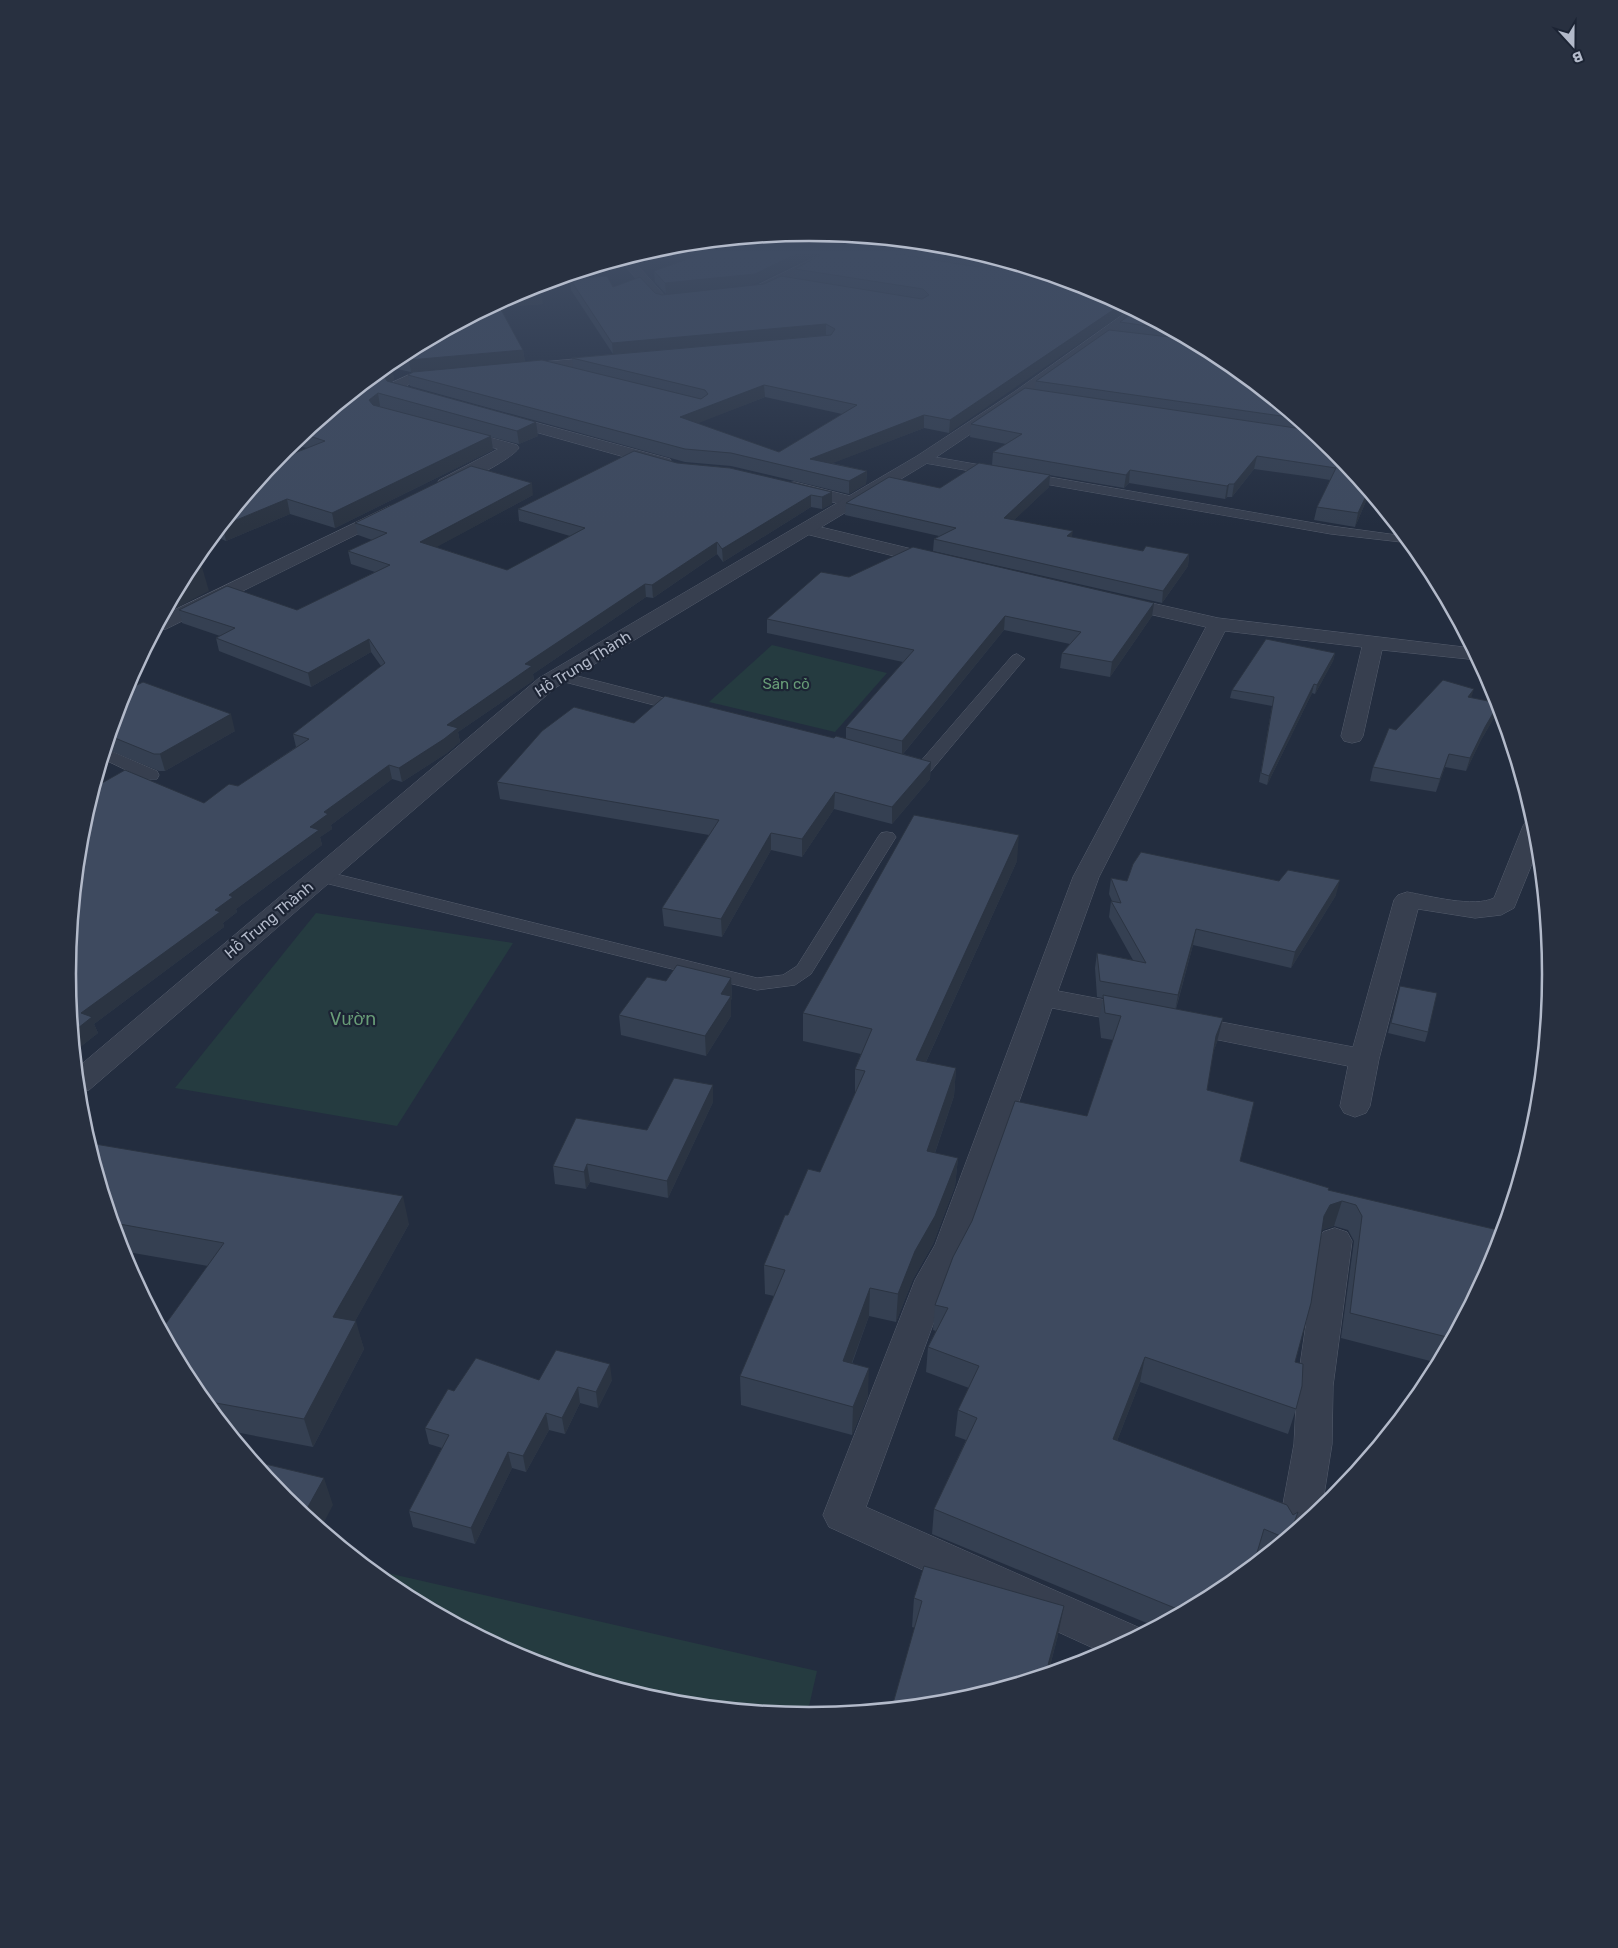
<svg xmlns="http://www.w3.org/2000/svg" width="1618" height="1948" viewBox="0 0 1618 1948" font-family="Rubik,sans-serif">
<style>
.green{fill:#253b40}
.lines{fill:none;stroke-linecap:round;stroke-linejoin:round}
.service-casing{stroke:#555d6d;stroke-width:1}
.minor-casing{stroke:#555d6d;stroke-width:1}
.tertiary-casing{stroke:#555d6d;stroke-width:1}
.service{fill:#373f4f;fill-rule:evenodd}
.minor{fill:#373f4f;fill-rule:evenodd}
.tertiary{fill:#373f4f;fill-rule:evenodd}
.wall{fill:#354052;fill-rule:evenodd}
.shaded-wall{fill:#2b3442}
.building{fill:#3e4a5f;stroke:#2b3442;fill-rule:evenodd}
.labels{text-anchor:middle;stroke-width:4.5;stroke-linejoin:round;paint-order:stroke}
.far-street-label{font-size:15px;fill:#b3baca;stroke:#1c2434}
.far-park-label{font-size:15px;fill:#689c77;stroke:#1c2434}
.park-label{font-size:18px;fill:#689c77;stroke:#1c2434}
.rim{fill:none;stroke:#b3baca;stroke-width:2.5}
</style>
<rect width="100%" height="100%" fill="#232d3f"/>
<g class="green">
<path d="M 772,645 L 887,673 L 835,732 L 709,702 Z"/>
<path d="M 316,913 L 513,943 L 397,1126 L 175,1088 Z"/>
<path d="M 383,1572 L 817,1671 L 807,1715 L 664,1701 L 525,1659 L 397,1590 L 381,1577 Z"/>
</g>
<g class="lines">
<defs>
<g id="service">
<path d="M 923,455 L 1331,526 L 1404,536 L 1410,543 L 1331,534 L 919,462 L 917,459 Z"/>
<path d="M 1017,654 L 1025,659 L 1022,662 L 930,772 L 924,773 L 899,767 L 897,763 L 899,759 L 905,758 L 920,762 L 1012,656 Z"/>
<path d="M 558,671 L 691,705 L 693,708 L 685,713 L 553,679 L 550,676 Z"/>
<path d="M 106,749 L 157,771 L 159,775 L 157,779 L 145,779 L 103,759 Z"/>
<path d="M 887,832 L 893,833 L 896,837 L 811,974 L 795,985 L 757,990 L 313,880 L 311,876 L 313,872 L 320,870 L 757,978 L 783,975 L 797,966 L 878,837 L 881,833 Z"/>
</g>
<g id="minor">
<path d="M 824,253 L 840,253 L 764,293 L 752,295 L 746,291 Z"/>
<path d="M 630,257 L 665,296 L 691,293 L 697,297 L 691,301 L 657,303 L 620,260 Z"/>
<path d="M 610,356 L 617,360 L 615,363 L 521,372 L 514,368 L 521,364 Z"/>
<path d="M 411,374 L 418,378 L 405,387 L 428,394 L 431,397 L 428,400 L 423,402 L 390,392 L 388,389 L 389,384 Z"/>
<path d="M 501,413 L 670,459 L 672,463 L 670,467 L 664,468 L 496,421 L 493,418 L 496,415 Z"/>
<path d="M 456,428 L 517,445 L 519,448 C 511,460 452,491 439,488 L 437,484 L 439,480 L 498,449 L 450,436 L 448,433 Z"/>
<path d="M 795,482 L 858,498 L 861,502 L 858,506 L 852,507 L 789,491 L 786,487 L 789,483 Z"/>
<path d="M 390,506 L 396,507 L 399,511 L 396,515 L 166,629 L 156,630 L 164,615 Z"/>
<path d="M 808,524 L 945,557 L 947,561 L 945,565 L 938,567 L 802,533 L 799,529 L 802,525 Z"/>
<path d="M 1116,595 L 1218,618 L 1472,648 L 1478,660 L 1382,650 L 1363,736 L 1360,741 L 1352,743 L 1344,741 L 1341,736 L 1362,647 L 1225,631 L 1099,877 L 1058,991 L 1137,1006 L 1147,1008 L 1151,1015 L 1147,1022 L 1137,1024 L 1052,1008 L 968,1246 L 949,1281 L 866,1507 L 1140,1628 L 1142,1633 L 1104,1653 L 829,1527 L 823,1515 L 915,1280 L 935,1245 L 1073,877 L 1206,627 L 1109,605 L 1106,601 L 1109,597 Z"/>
<path d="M 1533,819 L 1538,849 L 1514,908 L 1501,915 L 1475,918 L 1418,909 L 1379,1059 L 1370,1106 L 1366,1113 L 1355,1117 L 1344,1113 L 1340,1106 L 1348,1066 L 1184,1033 L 1174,1031 L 1170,1024 L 1174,1017 L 1184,1015 L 1353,1047 L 1394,900 L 1398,895 L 1407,892 C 1430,896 1474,908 1494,898 L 1523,826 L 1526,821 Z"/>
<path d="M 1335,1228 L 1347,1232 L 1352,1241 L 1333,1386 L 1332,1444 L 1322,1508 L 1285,1538 L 1279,1526 L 1294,1444 L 1297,1386 L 1318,1241 L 1323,1232 Z"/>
</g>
<path id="tertiary" d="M 1131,309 L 1141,315 L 1024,398 L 929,462 L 555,688 L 89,1090 L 79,1093 L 77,1068 L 539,678 L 917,456 L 1014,392 Z"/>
</defs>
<use href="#service" class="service-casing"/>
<use href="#minor" class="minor-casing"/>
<use href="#tertiary" class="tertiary-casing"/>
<use href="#service" class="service"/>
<use href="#minor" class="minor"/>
<use href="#tertiary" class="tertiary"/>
</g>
<g class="wall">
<path d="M 824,253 L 975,253 L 1093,289 L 949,433 L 924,428 L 832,463 L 867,471 L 866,484 L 849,494 L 731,466 L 685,462 L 410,386 L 408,375 L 573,368 L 572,358 L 613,354 L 571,290 L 570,279 L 613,287 L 662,295 L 764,284 L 795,278 L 795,269 ZM 765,397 L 842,414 L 779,452 L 697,423 Z"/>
<path d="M 654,271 L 755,284 L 666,294 L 655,282 Z"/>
<path d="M 526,289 L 543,304 L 500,307 L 523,350 L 525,362 L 411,372 L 392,368 L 394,380 L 391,382 L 536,422 L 538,436 L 519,444 L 491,437 L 493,450 L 335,528 L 290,514 L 226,541 L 214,536 L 272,465 L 278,463 L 277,460 L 307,448 L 292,444 L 397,357 Z"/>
<path d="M 1135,311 L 1221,358 L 1334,450 L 1369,494 L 1355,527 L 1314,520 L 1317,507 L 1330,480 L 1312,477 L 1254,469 L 1232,497 L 1227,497 L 1225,499 L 1129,483 L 1124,488 L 992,465 L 993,452 L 1006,444 L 970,437 L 971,424 L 1035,390 L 1036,381 L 1119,331 L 1120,322 Z"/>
<path d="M 677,463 L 832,492 L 832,504 L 822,509 L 811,507 L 723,562 L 717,554 L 653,598 L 646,597 L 533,674 L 534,680 L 458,732 L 460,742 L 447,753 L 402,782 L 392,779 L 331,825 L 332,829 L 320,837 L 322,845 L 236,909 L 237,912 L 223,923 L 224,927 L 94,1024 L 98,1033 L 75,1051 L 68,974 L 204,803 L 238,786 L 296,747 L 293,734 L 381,666 L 371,652 L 311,687 L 219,651 L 216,638 L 220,636 L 182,623 L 179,610 L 297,610 L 375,572 L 351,564 L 348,551 L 372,540 L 358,535 L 355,523 L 533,495 L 436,547 L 507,570 L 570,536 L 519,521 L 518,509 Z"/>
<path d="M 1050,475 L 1049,487 L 1014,520 L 1072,537 L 1143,551 L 1189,554 L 1188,566 L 1162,603 L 933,551 L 934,539 L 939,536 L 845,515 L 846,503 L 940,488 Z"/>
<path d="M 849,577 L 1154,603 L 1152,616 L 1110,677 L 1060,668 L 1062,653 L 1070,644 L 1004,630 L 903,754 L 931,762 L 930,779 L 892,824 L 834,809 L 802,857 L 771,850 L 722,937 L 664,926 L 662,908 L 709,835 L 500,799 L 497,782 L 634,723 L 834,738 L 846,739 L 846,727 L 903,662 L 767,633 L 767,619 Z"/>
<path d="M 1335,653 L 1333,661 L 1315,694 L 1312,693 L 1267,785 L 1259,782 L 1272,706 L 1230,698 L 1232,690 Z"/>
<path d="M 123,692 L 235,731 L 165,771 L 159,771 L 106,749 Z"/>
<path d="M 1472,698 L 1498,703 L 1499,706 L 1495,716 L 1481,740 L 1466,771 L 1445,767 L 1436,792 L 1370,781 L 1373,767 L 1396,730 Z"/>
<path d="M 1017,861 L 926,1062 L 956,1068 L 954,1096 L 935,1153 L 958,1158 L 955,1186 L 933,1244 L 913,1279 L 896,1322 L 869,1316 L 852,1364 L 868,1396 L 852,1435 L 741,1405 L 740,1376 L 774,1296 L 765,1294 L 764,1265 L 788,1215 L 820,1172 L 855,1094 L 855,1069 L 861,1054 L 803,1041 L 803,1013 Z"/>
<path d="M 1111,878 L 1127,881 L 1336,895 L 1291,968 L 1193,945 L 1176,1009 L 1223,1018 L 1217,1042 L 1212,1055 L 1207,1090 L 1240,1161 L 1328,1190 L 1494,1258 L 1438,1363 L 1341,1338 L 1354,1241 L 1348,1230 L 1334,1226 L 1322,1230 L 1295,1362 L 1296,1409 L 1288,1434 L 1140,1382 L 1117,1441 L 1290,1534 L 1262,1557 L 1257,1554 L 1221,1591 L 1154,1626 L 932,1534 L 934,1509 L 966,1440 L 955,1436 L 958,1410 L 969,1388 L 926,1372 L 928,1347 L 936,1331 L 933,1330 L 935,1305 L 1087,1116 L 1113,1040 L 1101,1038 L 1099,1019 L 1103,998 L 1097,997 L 1095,968 L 1097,953 L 1133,960 L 1109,917 L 1111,901 L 1112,901 L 1109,894 Z"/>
<path d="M 731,978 L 732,998 L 731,1000 L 731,1016 L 706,1056 L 621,1035 L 619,1015 L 666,981 Z"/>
<path d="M 1400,986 L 1428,1032 L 1425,1042 L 1388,1033 Z"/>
<path d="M 713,1102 L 668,1198 L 590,1182 L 586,1189 L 555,1184 L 553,1166 L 647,1130 Z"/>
<path d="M 89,1143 L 409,1224 L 355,1321 L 364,1349 L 313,1447 L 230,1431 L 192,1386 L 208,1266 L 122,1251 Z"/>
<path d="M 539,1380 L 612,1380 L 598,1408 L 580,1403 L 565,1434 L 549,1430 L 526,1472 L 512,1468 L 475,1544 L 413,1527 L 409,1511 L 442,1448 L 429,1444 L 425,1428 L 454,1391 Z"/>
<path d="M 914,1598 L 1058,1635 L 1050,1666 L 912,1627 Z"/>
</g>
<g class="shaded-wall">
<path d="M 798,253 L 820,253 L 755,284 L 666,294 L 665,283 Z"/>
<path d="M 541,292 L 543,304 L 495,308 L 494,305 L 516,294 Z"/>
<path d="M 1122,304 L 1130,309 L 949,433 L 950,420 Z"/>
<path d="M 826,324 L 826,335 L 613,354 L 612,343 Z"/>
<path d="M 523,350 L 525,362 L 411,372 L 409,360 Z"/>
<path d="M 392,367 L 394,380 L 385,387 L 383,374 Z"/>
<path d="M 764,385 L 765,397 L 681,430 L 680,417 Z"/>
<path d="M 378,393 L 380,406 L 371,413 L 369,400 Z"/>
<path d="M 924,415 L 924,428 L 810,472 L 810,459 Z"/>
<path d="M 536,422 L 538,436 L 519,444 L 517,431 Z"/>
<path d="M 491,436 L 493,450 L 335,528 L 332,513 Z"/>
<path d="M 1257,456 L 1254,469 L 1232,497 L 1234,484 Z"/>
<path d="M 1130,470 L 1129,483 L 1124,488 L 1126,475 Z"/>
<path d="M 867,471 L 866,484 L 849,494 L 849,481 Z"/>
<path d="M 1050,475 L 1049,487 L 1004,530 L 1004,518 Z"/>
<path d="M 532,483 L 533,495 L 422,555 L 420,542 Z"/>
<path d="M 1229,484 L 1227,497 L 1225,499 L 1227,486 Z"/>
<path d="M 832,492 L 832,504 L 822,509 L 822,497 Z"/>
<path d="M 1368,492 L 1369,494 L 1355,527 L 1358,513 Z"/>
<path d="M 811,495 L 811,507 L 723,562 L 722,549 Z"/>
<path d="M 287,499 L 290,514 L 226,541 L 223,526 Z"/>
<path d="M 1073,531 L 1071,542 L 1067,536 Z"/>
<path d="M 717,542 L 717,554 L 653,598 L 652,585 Z"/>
<path d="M 1189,554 L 1188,566 L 1162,603 L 1163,591 Z"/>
<path d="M 202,567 L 209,591 L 165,614 L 185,576 Z"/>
<path d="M 645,584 L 646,597 L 533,674 L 534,680 L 458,732 L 460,742 L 447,753 L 402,782 L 399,768 L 447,725 L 525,664 Z"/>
<path d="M 1154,603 L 1152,616 L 1110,677 L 1112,662 Z"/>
<path d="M 1005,616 L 1004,630 L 902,755 L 902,741 Z"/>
<path d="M 369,639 L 371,652 L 311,687 L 308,673 Z"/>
<path d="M 1335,653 L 1333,661 L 1315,694 L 1317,685 Z"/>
<path d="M 1314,684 L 1312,693 L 1267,785 L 1269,776 Z"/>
<path d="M 1474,689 L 1470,702 L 1468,697 Z"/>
<path d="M 1498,705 L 1495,716 L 1481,740 L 1466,771 L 1470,758 L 1485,727 Z"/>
<path d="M 231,714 L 235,731 L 165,771 L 160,754 Z"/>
<path d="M 1449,754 L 1445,767 L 1436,792 L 1440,779 Z"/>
<path d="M 931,762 L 930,779 L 892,824 L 892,807 Z"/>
<path d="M 389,765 L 392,779 L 331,825 L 332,829 L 320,837 L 322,845 L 236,909 L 237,912 L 223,923 L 224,927 L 94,1024 L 98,1033 L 75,1051 L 73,1032 L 81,1013 L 215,910 L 229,895 L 324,812 Z"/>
<path d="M 835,792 L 834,809 L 802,857 L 802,839 Z"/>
<path d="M 771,833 L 771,850 L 722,937 L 721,919 Z"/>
<path d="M 1019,835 L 1017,861 L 914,1088 L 916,1060 Z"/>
<path d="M 1340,880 L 1336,895 L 1291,968 L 1295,952 Z"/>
<path d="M 1196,929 L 1193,945 L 1175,1011 L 1178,995 Z"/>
<path d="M 731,978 L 732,998 L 731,1000 L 731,1016 L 706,1056 L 705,1036 L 721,994 Z"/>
<path d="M 1223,1018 L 1217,1042 L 1210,1061 L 1216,1036 Z"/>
<path d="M 956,1068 L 954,1096 L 926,1179 L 927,1151 Z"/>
<path d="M 713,1085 L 713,1102 L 668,1198 L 667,1181 Z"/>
<path d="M 958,1158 L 955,1186 L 933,1244 L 913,1279 L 896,1322 L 898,1294 L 915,1251 Z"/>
<path d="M 587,1164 L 590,1182 L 586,1189 L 584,1172 Z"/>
<path d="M 403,1196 L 409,1224 L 342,1345 L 333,1317 Z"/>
<path d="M 1342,1201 L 1334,1226 L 1322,1230 L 1316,1241 L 1324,1216 L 1330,1205 Z"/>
<path d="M 870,1288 L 869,1316 L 842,1389 L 843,1361 Z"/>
<path d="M 356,1321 L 364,1349 L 313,1447 L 304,1419 Z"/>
<path d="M 1145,1357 L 1140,1382 L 1108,1464 L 1113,1439 Z"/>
<path d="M 610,1364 L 612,1380 L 598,1408 L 596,1392 Z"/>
<path d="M 869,1368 L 868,1396 L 852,1435 L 853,1407 Z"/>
<path d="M 578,1387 L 580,1403 L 565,1434 L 562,1418 Z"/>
<path d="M 546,1413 L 549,1430 L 526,1472 L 523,1456 Z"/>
<path d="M 508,1452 L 512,1468 L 475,1544 L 471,1528 Z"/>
<path d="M 324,1478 L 333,1505 L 321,1528 L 304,1514 Z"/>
<path d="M 1064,1606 L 1058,1635 L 1048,1673 L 1048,1665 Z"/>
</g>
<g class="building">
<path d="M 704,253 L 798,253 L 755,274 L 665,283 L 654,271 Z"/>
<path d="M 824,253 L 890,253 L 978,267 L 985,263 L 979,258 L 947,253 L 975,253 L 1093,289 L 1122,304 L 950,420 L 924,415 L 810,459 L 867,471 L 849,481 L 731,453 L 685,449 L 408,375 L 413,372 L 542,360 L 701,399 L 708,394 L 705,390 L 572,358 L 831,335 L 835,329 L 826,324 L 612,343 L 570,279 L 607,276 L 613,287 L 640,277 L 655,293 L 662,295 L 764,284 L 781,276 L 922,299 L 929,295 L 923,289 L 795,269 ZM 764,385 L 857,405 L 779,452 L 680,417 Z"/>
<path d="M 538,285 L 541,292 L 516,294 L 526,289 Z"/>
<path d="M 498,304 L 523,350 L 409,360 L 398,357 Z"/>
<path d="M 1135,311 L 1168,329 L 1120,322 Z"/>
<path d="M 1109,330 L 1187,339 L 1221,358 L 1295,418 L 1036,381 Z"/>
<path d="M 387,366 L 392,367 L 383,374 L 387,381 L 536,422 L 517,431 L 378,393 L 369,400 L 373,405 L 491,436 L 332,513 L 287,499 L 222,526 L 272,465 L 282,461 L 277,460 L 325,441 L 303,434 Z"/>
<path d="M 1025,388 L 1309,430 L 1334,450 L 1368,492 L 1358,513 L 1317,507 L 1336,468 L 1257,456 L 1234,484 L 1229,484 L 1227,486 L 1130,470 L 1126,475 L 993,452 L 1022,434 L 971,424 Z"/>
<path d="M 634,451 L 677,463 L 730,468 L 832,492 L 822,497 L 811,495 L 722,549 L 717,542 L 652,585 L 645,584 L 525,664 L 532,666 L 447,725 L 458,728 L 444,739 L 399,768 L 389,765 L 324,812 L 328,814 L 310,827 L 319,830 L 229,895 L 233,897 L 215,910 L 220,912 L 81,1013 L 92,1017 L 73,1032 L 68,974 L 82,829 L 95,787 L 125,770 L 204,803 L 229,784 L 238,786 L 309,739 L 293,734 L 385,663 L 369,639 L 308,673 L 216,638 L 235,628 L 179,610 L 227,586 L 297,610 L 390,565 L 348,551 L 387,533 L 355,523 L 471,466 L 532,483 L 420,542 L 507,570 L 585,528 L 518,509 Z"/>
<path d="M 979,463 L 1050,475 L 1004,518 L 1073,531 L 1067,536 L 1143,551 L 1146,546 L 1189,554 L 1163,591 L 934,539 L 956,528 L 846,503 L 889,477 L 940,488 Z"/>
<path d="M 913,547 L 1154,603 L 1112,662 L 1062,653 L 1081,632 L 1005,616 L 902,741 L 846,727 L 914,650 L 767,619 L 821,572 L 849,577 Z"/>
<path d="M 192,563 L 202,567 L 185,576 Z"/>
<path d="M 1266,639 L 1335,653 L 1317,685 L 1314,684 L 1269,776 L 1261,773 L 1274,697 L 1232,690 Z"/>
<path d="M 1443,680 L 1474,689 L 1468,697 L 1498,703 L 1498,705 L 1485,727 L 1470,758 L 1449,754 L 1440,779 L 1373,767 L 1389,728 L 1396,730 Z"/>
<path d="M 143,682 L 231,714 L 160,754 L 154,754 L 110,736 L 123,692 Z"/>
<path d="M 665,696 L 834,738 L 836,736 L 931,762 L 892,807 L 835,792 L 802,839 L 771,833 L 721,919 L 662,908 L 719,820 L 497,782 L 542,731 L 574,707 L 634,723 Z"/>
<path d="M 914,815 L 1019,835 L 916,1060 L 956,1068 L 927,1151 L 958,1158 L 935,1216 L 915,1251 L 898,1294 L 870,1288 L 843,1361 L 869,1368 L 853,1407 L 740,1376 L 785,1270 L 764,1265 L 785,1215 L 788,1215 L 808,1169 L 820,1172 L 865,1071 L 855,1069 L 872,1029 L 803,1013 Z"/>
<path d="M 1141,852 L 1279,881 L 1288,870 L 1340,880 L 1295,952 L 1196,929 L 1178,995 L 1100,981 L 1097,953 L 1146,963 L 1111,901 L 1121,903 L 1111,878 L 1127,881 L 1133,864 Z"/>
<path d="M 677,965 L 731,978 L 721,994 L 731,996 L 705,1036 L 619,1015 L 647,977 L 666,981 Z"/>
<path d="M 1400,986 L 1437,993 L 1428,1032 L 1391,1023 Z"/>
<path d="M 1103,995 L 1223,1018 L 1216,1036 L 1207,1090 L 1254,1102 L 1240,1161 L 1329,1188 L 1328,1190 L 1502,1231 L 1494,1258 L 1477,1290 L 1471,1288 L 1471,1302 L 1451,1338 L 1350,1313 L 1362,1216 L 1356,1205 L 1342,1201 L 1330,1205 L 1324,1216 L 1311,1303 L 1295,1362 L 1303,1364 L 1302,1386 L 1296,1409 L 1145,1357 L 1113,1439 L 1287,1505 L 1293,1515 L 1298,1512 L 1290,1534 L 1285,1538 L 1264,1529 L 1254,1563 L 1221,1591 L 1182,1611 L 934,1509 L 977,1418 L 958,1410 L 979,1366 L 928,1347 L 948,1308 L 935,1305 L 953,1257 L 972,1221 L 1015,1101 L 1087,1116 L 1121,1016 L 1105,1013 Z"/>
<path d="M 674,1078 L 713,1085 L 667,1181 L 587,1164 L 584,1172 L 553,1166 L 576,1118 L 647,1130 Z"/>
<path d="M 89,1143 L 403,1196 L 333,1317 L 356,1321 L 304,1419 L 205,1401 L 192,1386 L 162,1329 L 224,1243 L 114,1223 Z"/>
<path d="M 556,1350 L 610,1364 L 596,1392 L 578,1387 L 562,1418 L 546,1413 L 523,1456 L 508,1452 L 471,1528 L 409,1511 L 449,1435 L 425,1428 L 448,1389 L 454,1391 L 476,1358 L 539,1380 Z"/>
<path d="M 261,1463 L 324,1478 L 304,1514 L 284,1498 L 259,1467 Z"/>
<path d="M 924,1566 L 1064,1606 L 1048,1665 L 1060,1669 L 953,1701 L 892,1707 L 922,1601 L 914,1598 Z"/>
</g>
<linearGradient id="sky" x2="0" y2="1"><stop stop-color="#131923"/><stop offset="0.48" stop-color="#3f4c63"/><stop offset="1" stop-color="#3f4c63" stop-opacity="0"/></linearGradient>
<rect width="1618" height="526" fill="url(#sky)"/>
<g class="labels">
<g class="far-street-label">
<text transform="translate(583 664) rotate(-32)" y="5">Hồ Trung Thành</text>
<text transform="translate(269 920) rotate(-40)" y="5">Hồ Trung Thành</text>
</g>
<g class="far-park-label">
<text x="786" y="689">Sân cỏ</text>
</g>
<g class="park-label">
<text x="353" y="1025">Vườn</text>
</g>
</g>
<path d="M0 0H1618V1948H0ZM76 974a733 733 0 1 1 1466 0a733 733 0 1 1-1466 0Z" fill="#283040" fill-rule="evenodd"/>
<path class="rim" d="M76 974a733 733 0 1 1 1466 0a733 733 0 1 1-1466 0Z"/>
<g transform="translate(1573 45) rotate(159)" stroke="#1c2434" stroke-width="4" paint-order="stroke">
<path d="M0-4L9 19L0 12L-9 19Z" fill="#b3baca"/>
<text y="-8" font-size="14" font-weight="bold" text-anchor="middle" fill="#b3baca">B</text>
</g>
</svg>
